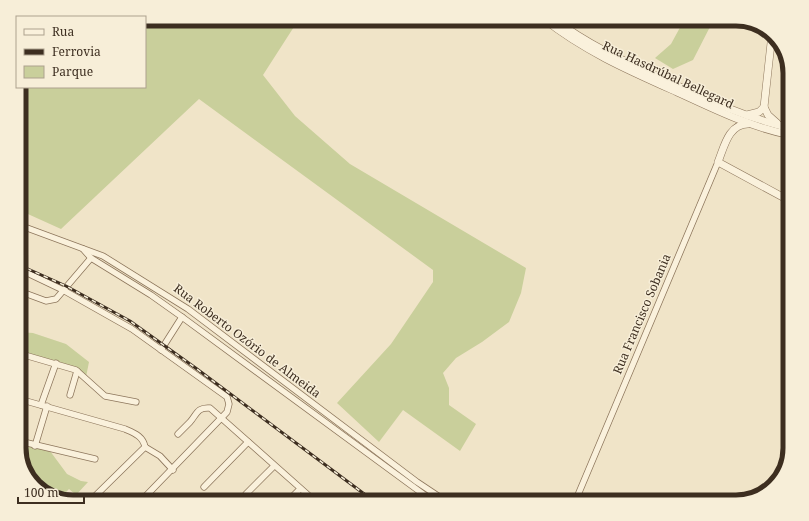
<svg xmlns="http://www.w3.org/2000/svg" width="809" height="521" viewBox="0 0 809 521" font-family="'Noto Serif',serif">
<style>
.green{fill:#c9cf9b}
.lines{fill:none;stroke-linecap:round;stroke-linejoin:round}
.minor-casing{stroke:#8d765c;stroke-width:7}
.tertiary-casing{stroke:#8d765c;stroke-width:8}
.minor{stroke:#faf1dc;stroke-width:5.5}
.tertiary{stroke:#faf1dc;stroke-width:7}
.rail-casing{stroke:#3d2e20;stroke-width:3}
.rail{stroke:#f7eed8;stroke-width:1.5;stroke-dasharray:4.5;stroke-linecap:butt}
.labels{text-anchor:middle;stroke-width:3;stroke-linejoin:round;paint-order:stroke}
.street-label{font-size:12px;fill:#3d2e20;stroke:#f7eed8}
.rim{fill:none;stroke:#3d2e20;stroke-width:5}
</style>
<rect width="100%" height="100%" fill="#f0e4c8"/>
<g class="green">
<path d="M 145,19 L 299,19 L 263,75 L 295,116 L 350,164 L 526,268 L 521,293 L 509,322 L 482,342 L 456,358 L 443,373 L 449,388 L 449,405 L 476,424 L 460,451 L 403,410 L 379,442 L 337,403 L 391,344 L 433,282 L 433,270 L 199,99 L 61,229 L 19,210 L 19,87 L 145,87 Z"/>
<path d="M 682,19 L 714,19 L 693,60 L 673,69 L 655,58 L 671,44 L 683,22 Z"/>
<path d="M 19,332 L 33,333 L 66,344 L 89,362 L 86,377 L 75,367 L 19,351 Z"/>
<path d="M 19,443 L 50,451 L 67,474 L 81,481 L 88,482 L 76,495 L 69,489 L 60,498 C 55,497 47,496 42,492 C 27,481 19,462 19,443 Z"/>
</g>
<g class="lines">
<defs>
<g id="minor">
<path d="M 19,225 L 103,256 L 188,309 L 417,482 L 447,502"/>
<path d="M 83,249 L 91,258 L 151,295 L 182,317 L 434,502"/>
<path d="M 19,269 L 63,290 L 132,329 L 227,397 L 229,404 L 227,412 L 140,502"/>
<path d="M 19,291 L 46,301 L 56,299 L 91,258"/>
<path d="M 161,350 L 182,317"/>
<path d="M 19,361 L 21,354 L 76,370 L 105,396 L 136,402"/>
<path d="M 70,395 L 77,371"/>
<path d="M 19,399 L 125,429 C 134,433 143,436 145,447"/>
<path d="M 41,405 L 56,363"/>
<path d="M 178,434 C 182,430 186,426 190,422 C 197,414 197,407 210,408 L 316,502"/>
<path d="M 19,441 L 95,459"/>
<path d="M 35,446 L 47,406"/>
<path d="M 145,447 L 160,456 L 173,470"/>
<path d="M 204,487 L 248,442"/>
<path d="M 246,494 L 274,466"/>
<path d="M 89,502 L 145,447"/>
<path d="M 287,502 L 300,489"/>
<path d="M 575,502 L 718,162"/>
</g>
<g id="tertiary">
<path d="M 544,19 C 584,51 630,71 677,92 C 714,109 750,127 790,135"/>
<path d="M 554,19 C 588,45 626,62 665,80 C 706,99 746,118 790,128"/>
<path d="M 772,34 L 764,107 L 768,115 L 777,123"/>
<path d="M 747,115 L 759,112 L 764,107"/>
<path d="M 748,124 C 728,124 724,148 718,162 L 790,201"/>
</g>
</defs>
<use href="#minor" class="minor-casing"/>
<use href="#tertiary" class="tertiary-casing"/>
<use href="#minor" class="minor"/>
<use href="#tertiary" class="tertiary"/>
<defs>
<path id="rail" d="M 19,265 L 66,286 L 130,321 L 197,369 L 375,502"/>
</defs>
<use href="#rail" class="rail-casing"/>
<use href="#rail" class="rail"/>
</g>
<g class="labels">
<g class="street-label">
<text transform="translate(668 75) rotate(25)" y="4">Rua Hasdrúbal Bellegard</text>
<text transform="translate(642 314) rotate(-67)" y="4">Rua Francisco Sobania</text>
<text transform="translate(247 341) rotate(37)" y="4">Rua Roberto Ozório de Almeida</text>
</g>
</g>
<path d="M0 0H809V521H0ZM73 26H736A47 47 0 0 1 783 73V448A47 47 0 0 1 736 495H73A47 47 0 0 1 26 448V73A47 47 0 0 1 73 26Z" fill="#f7eed8" fill-rule="evenodd"/>
<path class="rim" d="M73 26H736A47 47 0 0 1 783 73V448A47 47 0 0 1 736 495H73A47 47 0 0 1 26 448V73A47 47 0 0 1 73 26Z"/>
<rect x="16" y="16" width="130" height="72" fill="#f7eed8" stroke="#ada18e"/>
<rect x="24" y="29" width="20" height="6" fill="#faf1dc" stroke="#ada18e"/>
<text x="52" y="36" font-size="12" fill="#3d2e20">Rua</text>
<rect x="24" y="49" width="20" height="6" fill="#3d2e20" stroke="#ada18e"/>
<text x="52" y="56" font-size="12" fill="#3d2e20">Ferrovia</text>
<rect x="24" y="66" width="20" height="12" fill="#c9cf9b" stroke="#ada18e"/>
<text x="52" y="76" font-size="12" fill="#3d2e20">Parque</text>
<path d="M18 497v6h66v-6" fill="none" stroke="#3d2e20" stroke-width="2"/>
<text x="24" y="497" font-size="12" fill="#3d2e20" stroke="#f7eed8" stroke-width="3" paint-order="stroke">100 m</text>
</svg>
